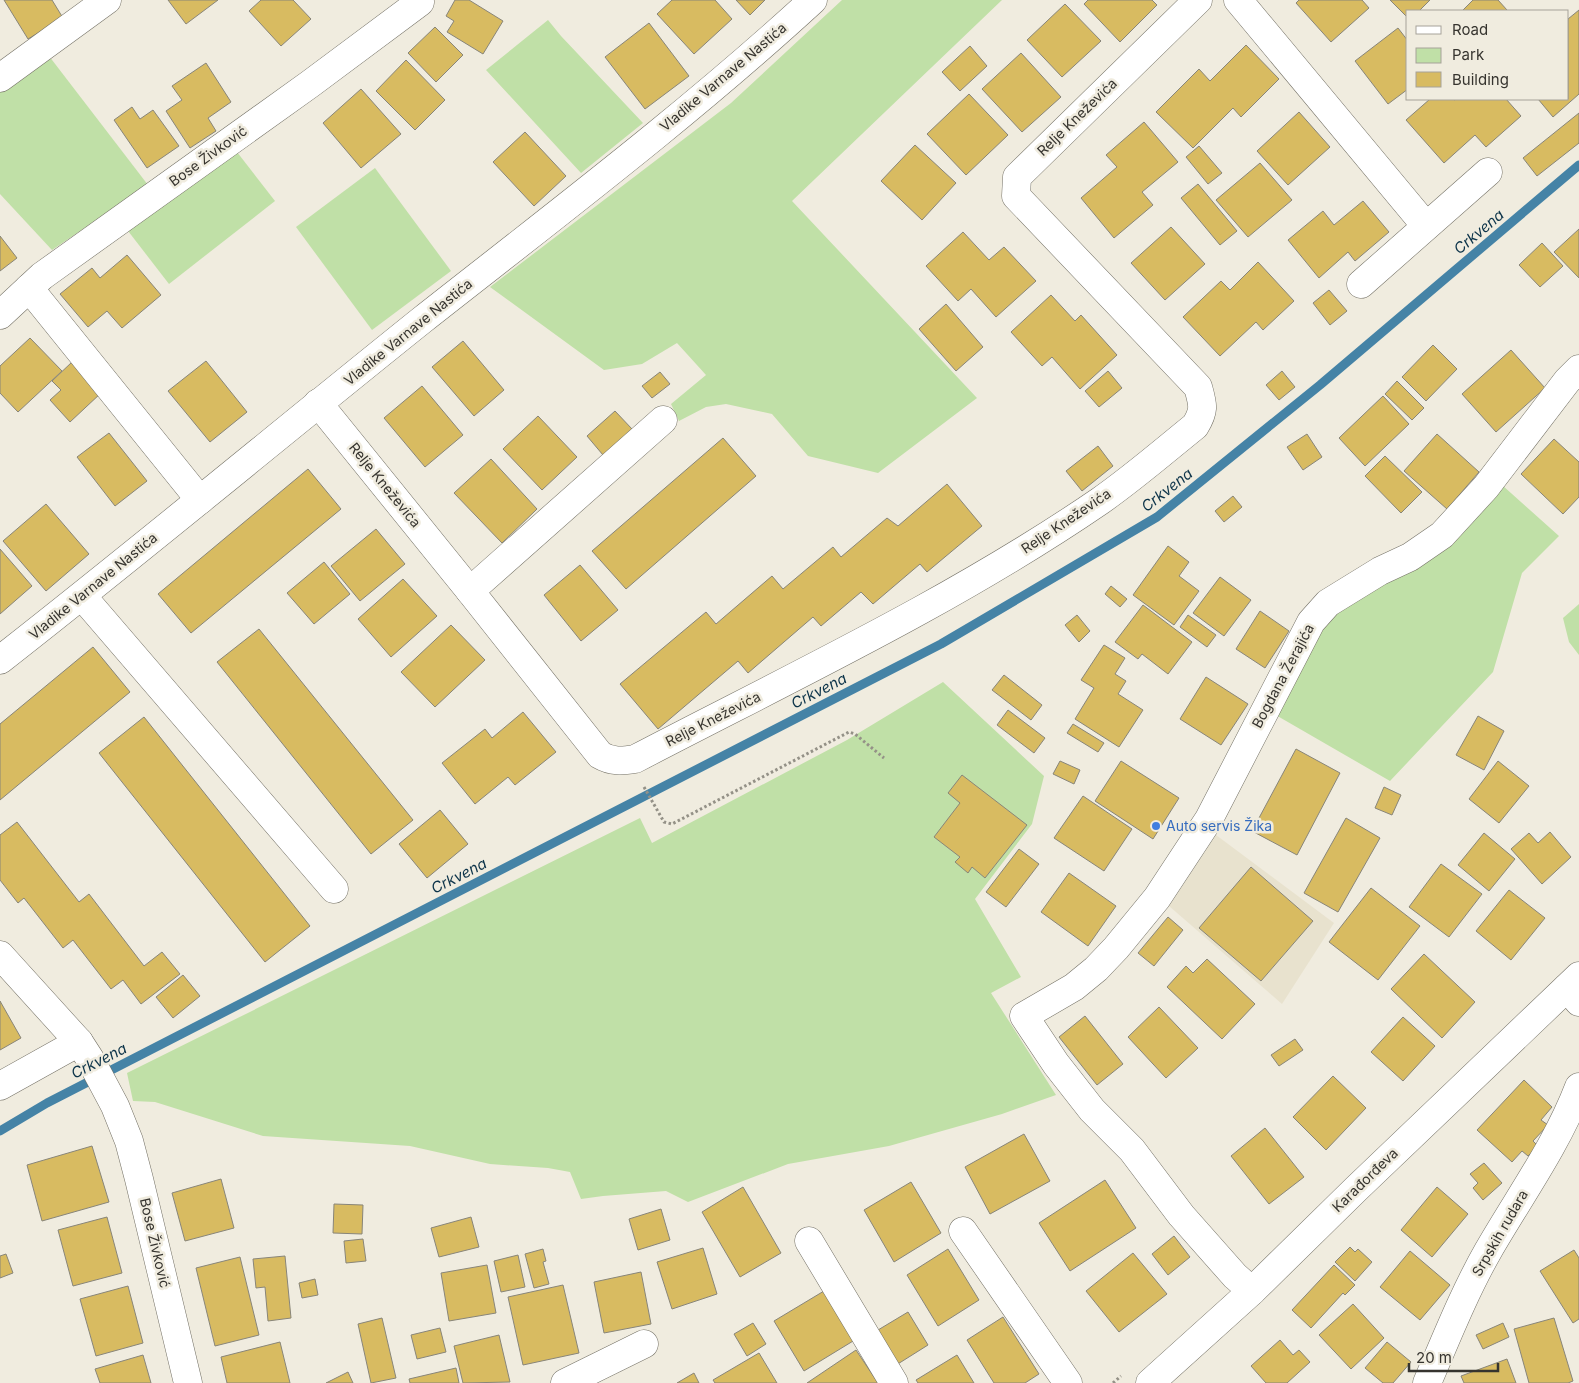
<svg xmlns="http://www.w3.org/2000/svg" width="1579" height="1383" viewBox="0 0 1579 1383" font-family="Inter,sans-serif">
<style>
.built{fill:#e8e2ce}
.green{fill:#c0e0a7}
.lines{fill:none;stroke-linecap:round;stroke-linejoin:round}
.stream{stroke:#4583a6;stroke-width:9}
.building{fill:#d8bb61;stroke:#888579}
.minor-casing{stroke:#747166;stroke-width:29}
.major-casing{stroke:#747166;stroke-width:29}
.path{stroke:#949187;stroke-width:3;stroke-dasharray:2.5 2.5;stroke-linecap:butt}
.minor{stroke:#fff;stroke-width:28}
.major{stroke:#fff;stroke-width:28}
.shop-dot{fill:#3f7fe0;stroke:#f0ecdf;stroke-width:2}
.labels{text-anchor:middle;stroke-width:5;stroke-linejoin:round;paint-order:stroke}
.street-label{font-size:14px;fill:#36342f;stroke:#f0ecdf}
.shop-label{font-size:14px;fill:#366cbe;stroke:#f0ecdf;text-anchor:start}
.water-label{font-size:15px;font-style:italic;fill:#0c3349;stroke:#f0ecdf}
</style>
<rect width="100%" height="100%" fill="#f0ecdf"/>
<path class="built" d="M 1216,835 L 1334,923 L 1282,1004 L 1169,906 Z"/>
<g class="green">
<path d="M 842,0 L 1002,0 L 792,201 L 977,398 L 878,473 L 808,456 L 772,414 L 726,404 L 706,407 L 679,421 L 671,404 L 706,375 L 677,343 L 642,364 L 604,370 L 490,287 L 731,103 Z"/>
<path d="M 548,20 L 561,36 L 643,123 L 581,173 L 486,70 Z"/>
<path d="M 49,56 L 148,185 L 52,250 L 0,194 L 0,92 Z"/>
<path d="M 237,152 L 275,201 L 169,284 L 125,227 Z"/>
<path d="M 375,168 L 451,271 L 372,330 L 296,227 Z"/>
<path d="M 1502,485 L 1559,536 L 1522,573 L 1493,672 L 1390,781 L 1274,714 L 1328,618 Z"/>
<path d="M 1579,604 L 1579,655 L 1569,642 L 1563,618 Z"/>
<path d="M 943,682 L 1044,776 L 1032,824 L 975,899 L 1021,977 L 991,993 L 1056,1095 L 1002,1114 L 889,1146 L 788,1164 L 688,1202 L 666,1191 L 603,1196 L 581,1199 L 570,1172 L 548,1168 L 490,1164 L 410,1146 L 263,1136 L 155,1102 L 133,1101 L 127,1073 L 640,818 L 652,843 L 847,740 Z"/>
</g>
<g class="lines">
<path class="stream" d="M 0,1131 L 47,1103 L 941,644 L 1157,517 L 1320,385 L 1579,165"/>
</g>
<g class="building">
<path d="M 4,0 L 52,0 L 63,18 L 28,39 Z"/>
<path d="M 168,0 L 218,0 L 186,24 Z"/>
<path d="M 261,0 L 293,0 L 311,19 L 281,46 L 249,11 Z"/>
<path d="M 455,0 L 469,0 L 503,21 L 483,54 L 447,32 L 454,21 L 446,16 Z"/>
<path d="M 672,0 L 715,0 L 732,19 L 694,54 L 657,14 Z"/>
<path d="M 736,0 L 765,0 L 750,15 Z"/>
<path d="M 1088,0 L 1152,0 L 1157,5 L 1120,42 L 1084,4 Z"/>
<path d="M 1299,0 L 1362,0 L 1369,8 L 1331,42 L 1296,3 Z"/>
<path d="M 1390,0 L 1430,0 L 1419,11 L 1408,11 L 1408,18 Z"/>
<path d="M 1473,0 L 1498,0 L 1507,10 L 1505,11 L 1462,11 Z"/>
<path d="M 1065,4 L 1101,41 L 1062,77 L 1027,40 Z"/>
<path d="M 1579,10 L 1579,94 L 1553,117 L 1538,99 L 1568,99 L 1568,19 Z"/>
<path d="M 649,23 L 689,76 L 645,109 L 605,57 Z"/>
<path d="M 435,27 L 463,55 L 436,82 L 408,53 Z"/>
<path d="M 1398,28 L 1408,41 L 1408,89 L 1388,104 L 1355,61 Z"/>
<path d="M 1246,45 L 1279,79 L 1241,117 L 1233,108 L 1193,148 L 1156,112 L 1199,69 L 1210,81 Z"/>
<path d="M 970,46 L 987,66 L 960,91 L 942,72 Z"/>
<path d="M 1021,53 L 1061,97 L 1022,132 L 982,89 Z"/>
<path d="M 406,60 L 445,100 L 415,130 L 376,91 Z"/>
<path d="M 206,63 L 231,102 L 208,118 L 216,131 L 190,148 L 166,111 L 182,100 L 172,86 Z"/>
<path d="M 361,89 L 401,134 L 361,168 L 323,123 Z"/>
<path d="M 969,94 L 1008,135 L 966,175 L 927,134 Z"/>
<path d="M 1430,99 L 1453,99 L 1454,100 L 1456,99 L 1506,99 L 1521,116 L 1486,147 L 1475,135 L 1444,163 L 1406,120 Z"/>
<path d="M 132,107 L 140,119 L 153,110 L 179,146 L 147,168 L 114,120 Z"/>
<path d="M 1299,112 L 1330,147 L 1288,185 L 1257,151 Z"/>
<path d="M 1579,113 L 1579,143 L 1537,176 L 1523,158 Z"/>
<path d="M 1144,122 L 1178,162 L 1142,192 L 1153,205 L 1114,238 L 1081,198 L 1117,167 L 1106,155 Z"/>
<path d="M 525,132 L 566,176 L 534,206 L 493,162 Z"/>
<path d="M 915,145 L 956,183 L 922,220 L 881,181 Z"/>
<path d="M 1199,146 L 1222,173 L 1208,184 L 1186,157 Z"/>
<path d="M 1260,163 L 1292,200 L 1248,237 L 1216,200 Z"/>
<path d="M 1198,184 L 1237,231 L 1220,245 L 1181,198 Z"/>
<path d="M 1363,201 L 1389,232 L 1355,261 L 1348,252 L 1319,278 L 1288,240 L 1323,211 L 1334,225 Z"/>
<path d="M 1171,227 L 1205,264 L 1165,300 L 1131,263 Z"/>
<path d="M 1579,229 L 1579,278 L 1554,252 Z"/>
<path d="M 963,232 L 989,260 L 1004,247 L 1036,281 L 996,317 L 971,289 L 958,301 L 926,266 Z"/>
<path d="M 0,236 L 17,258 L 0,271 Z"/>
<path d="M 1542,243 L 1563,266 L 1540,287 L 1519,265 Z"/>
<path d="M 127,255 L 161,295 L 122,328 L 107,311 L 88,327 L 60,294 L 92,268 L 100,278 Z"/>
<path d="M 1258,262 L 1294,301 L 1263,330 L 1256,322 L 1220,356 L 1183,317 L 1221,281 L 1230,290 Z"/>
<path d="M 1329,290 L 1347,311 L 1330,325 L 1313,303 Z"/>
<path d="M 1051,295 L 1075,321 L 1081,315 L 1117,355 L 1080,389 L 1052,357 L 1042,366 L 1011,332 Z"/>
<path d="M 946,304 L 983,347 L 956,371 L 919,329 Z"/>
<path d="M 30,338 L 62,371 L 18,412 L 0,393 L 0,366 Z"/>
<path d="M 463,341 L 504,390 L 474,416 L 432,367 Z"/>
<path d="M 1433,345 L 1457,369 L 1426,401 L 1402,377 Z"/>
<path d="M 1511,350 L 1545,388 L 1496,432 L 1462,394 Z"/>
<path d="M 206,361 L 247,412 L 210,442 L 168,391 Z"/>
<path d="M 72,362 L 101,393 L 70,422 L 50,400 L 61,390 L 52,381 Z"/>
<path d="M 1108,371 L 1122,388 L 1099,407 L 1085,391 Z"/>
<path d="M 1282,371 L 1295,387 L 1279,400 L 1266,385 Z"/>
<path d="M 660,372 L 670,384 L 652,398 L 642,386 Z"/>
<path d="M 1397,381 L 1424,408 L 1412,420 L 1385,394 Z"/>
<path d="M 422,386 L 463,435 L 425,467 L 384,418 Z"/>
<path d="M 1383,396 L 1409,424 L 1365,466 L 1339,438 Z"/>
<path d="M 615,411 L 632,429 L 603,455 L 587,436 Z"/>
<path d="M 538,416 L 577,457 L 542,490 L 503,449 Z"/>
<path d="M 109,433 L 147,481 L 115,506 L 77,457 Z"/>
<path d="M 1307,434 L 1322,457 L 1303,470 L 1287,447 Z"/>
<path d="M 1437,434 L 1479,472 L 1447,509 L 1404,471 Z"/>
<path d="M 723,438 L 756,476 L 626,589 L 592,551 Z"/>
<path d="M 1554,439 L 1579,462 L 1579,497 L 1563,514 L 1521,474 Z"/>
<path d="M 1098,446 L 1113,466 L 1082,491 L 1066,471 Z"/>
<path d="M 1385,456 L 1422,492 L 1401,513 L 1365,476 Z"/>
<path d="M 491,459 L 537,509 L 502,543 L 454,493 Z"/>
<path d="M 308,469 L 341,509 L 191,633 L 158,594 Z"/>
<path d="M 947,484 L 982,526 L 927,572 L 920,564 L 873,604 L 861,592 L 821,626 L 813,617 L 748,673 L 738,661 L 658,729 L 620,684 L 706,612 L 716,624 L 772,576 L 783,589 L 833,547 L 841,557 L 887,518 L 898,526 Z"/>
<path d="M 1233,496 L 1242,507 L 1224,522 L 1215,511 Z"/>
<path d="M 46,504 L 89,554 L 46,591 L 3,541 Z"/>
<path d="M 376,529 L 405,564 L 360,601 L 331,566 Z"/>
<path d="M 1168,546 L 1189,562 L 1179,576 L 1199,591 L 1174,625 L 1133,595 Z"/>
<path d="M 0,549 L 32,586 L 0,614 Z"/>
<path d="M 324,562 L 350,594 L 314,624 L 287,593 Z"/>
<path d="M 580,565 L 618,610 L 581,641 L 544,595 Z"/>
<path d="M 1220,577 L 1251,600 L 1224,636 L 1193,613 Z"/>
<path d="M 403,579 L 437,616 L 391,657 L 358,619 Z"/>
<path d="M 1111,586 L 1127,599 L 1120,607 L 1105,594 Z"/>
<path d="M 1143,605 L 1192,642 L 1168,674 L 1142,654 L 1138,659 L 1115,642 Z"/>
<path d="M 1260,611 L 1289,631 L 1265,668 L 1236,649 Z"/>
<path d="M 1077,615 L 1090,631 L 1079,642 L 1065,625 Z"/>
<path d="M 1188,615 L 1216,635 L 1207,647 L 1180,627 Z"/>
<path d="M 451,625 L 485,660 L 435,707 L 401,672 Z"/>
<path d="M 259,629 L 413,820 L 371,854 L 217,662 Z"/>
<path d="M 1104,645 L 1125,658 L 1115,674 L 1126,681 L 1118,694 L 1143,710 L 1119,747 L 1075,719 L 1094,688 L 1081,680 Z"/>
<path d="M 93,647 L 130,692 L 0,800 L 0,724 Z"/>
<path d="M 1004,675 L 1042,705 L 1031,720 L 992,690 Z"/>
<path d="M 1206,677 L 1248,704 L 1221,745 L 1180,719 Z"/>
<path d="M 1008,710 L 1045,738 L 1034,753 L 997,725 Z"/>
<path d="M 523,712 L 556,752 L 515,785 L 508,777 L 475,804 L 442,763 L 485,729 L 492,738 Z"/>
<path d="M 1478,716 L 1504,731 L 1484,770 L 1456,755 Z"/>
<path d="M 144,717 L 310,926 L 265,962 L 99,753 Z"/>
<path d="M 1073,724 L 1104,743 L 1098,752 L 1067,733 Z"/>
<path d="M 1296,749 L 1340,773 L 1297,855 L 1252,831 Z"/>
<path d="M 1060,761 L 1080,770 L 1074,784 L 1053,774 Z"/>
<path d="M 1121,761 L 1179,798 L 1153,839 L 1095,801 Z"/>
<path d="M 1498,761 L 1529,786 L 1499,823 L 1469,799 Z"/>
<path d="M 962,775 L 1027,825 L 985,878 L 972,867 L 968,873 L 955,862 L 960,857 L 934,837 L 960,803 L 948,793 Z"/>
<path d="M 1384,787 L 1401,795 L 1392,815 L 1375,808 Z"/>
<path d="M 1083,796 L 1132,829 L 1104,871 L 1054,838 Z"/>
<path d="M 440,810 L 468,844 L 427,878 L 399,844 Z"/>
<path d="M 1346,818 L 1380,838 L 1338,912 L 1304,893 Z"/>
<path d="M 17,822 L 79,902 L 89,894 L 144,966 L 162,952 L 180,974 L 141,1004 L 123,980 L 111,989 L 73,940 L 63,948 L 24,898 L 18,903 L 0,880 L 0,835 Z"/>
<path d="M 1550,832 L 1571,857 L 1542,884 L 1511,849 L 1529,833 L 1538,843 Z"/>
<path d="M 1484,833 L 1515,859 L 1489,891 L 1458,865 Z"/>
<path d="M 1019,849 L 1039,864 L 1006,907 L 986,892 Z"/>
<path d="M 1441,864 L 1482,894 L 1449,937 L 1409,907 Z"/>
<path d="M 1251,867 L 1313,921 L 1261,981 L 1199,928 Z"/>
<path d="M 1069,873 L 1116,906 L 1088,946 L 1041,912 Z"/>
<path d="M 1371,888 L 1420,926 L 1378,980 L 1329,942 Z"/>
<path d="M 1509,890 L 1545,918 L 1511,960 L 1476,931 Z"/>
<path d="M 1168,917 L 1183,930 L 1154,966 L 1138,953 Z"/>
<path d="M 1424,954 L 1475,1002 L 1442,1038 L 1391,989 Z"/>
<path d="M 1207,959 L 1255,1004 L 1222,1039 L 1167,987 L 1186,966 L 1193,973 Z"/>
<path d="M 183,975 L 200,996 L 173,1018 L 156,997 Z"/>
<path d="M 0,1001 L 21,1038 L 0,1050 Z"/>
<path d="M 1159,1007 L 1198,1048 L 1166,1078 L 1128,1037 Z"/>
<path d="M 1085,1016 L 1123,1064 L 1097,1085 L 1059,1037 Z"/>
<path d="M 1403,1017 L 1435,1046 L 1403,1081 L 1371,1052 Z"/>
<path d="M 1295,1039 L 1303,1050 L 1279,1066 L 1271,1055 Z"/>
<path d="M 1333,1076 L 1366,1108 L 1326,1150 L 1293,1117 Z"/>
<path d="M 1524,1080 L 1552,1107 L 1541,1120 L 1548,1125 L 1533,1141 L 1538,1146 L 1528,1156 L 1522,1151 L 1512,1162 L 1477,1130 Z"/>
<path d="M 1265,1128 L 1304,1177 L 1269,1204 L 1231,1156 Z"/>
<path d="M 1024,1134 L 1050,1181 L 990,1214 L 965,1167 Z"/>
<path d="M 92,1146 L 109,1202 L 42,1221 L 27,1165 Z"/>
<path d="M 1484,1163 L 1502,1183 L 1483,1200 L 1473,1188 L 1478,1183 L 1470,1174 Z"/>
<path d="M 221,1179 L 234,1228 L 185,1241 L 172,1193 Z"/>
<path d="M 1105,1180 L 1136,1228 L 1070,1271 L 1039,1223 Z"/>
<path d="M 911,1182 L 941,1233 L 894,1262 L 864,1210 Z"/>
<path d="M 743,1187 L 781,1253 L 740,1277 L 702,1212 Z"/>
<path d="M 1437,1187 L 1468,1214 L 1432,1257 L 1401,1230 Z"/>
<path d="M 334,1204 L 363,1205 L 362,1234 L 333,1233 Z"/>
<path d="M 661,1209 L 670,1240 L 638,1250 L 629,1219 Z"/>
<path d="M 107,1217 L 122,1273 L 73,1286 L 58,1230 Z"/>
<path d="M 471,1217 L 479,1247 L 439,1257 L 431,1228 Z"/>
<path d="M 1174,1236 L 1190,1257 L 1168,1275 L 1152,1254 Z"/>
<path d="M 363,1239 L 366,1261 L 346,1263 L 344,1241 Z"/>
<path d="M 1350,1247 L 1355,1252 L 1358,1249 L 1372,1262 L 1355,1281 L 1335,1262 Z"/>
<path d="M 703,1248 L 717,1294 L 672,1309 L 657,1262 Z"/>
<path d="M 543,1249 L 546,1261 L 543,1262 L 549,1284 L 534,1288 L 525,1254 Z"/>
<path d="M 948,1249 L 979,1300 L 938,1326 L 907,1275 Z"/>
<path d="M 1574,1250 L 1579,1258 L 1579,1319 L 1573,1323 L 1540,1271 Z"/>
<path d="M 1410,1251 L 1450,1285 L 1420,1320 L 1380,1287 Z"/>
<path d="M 1133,1253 L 1167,1294 L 1119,1332 L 1086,1291 Z"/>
<path d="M 6,1254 L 13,1273 L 0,1278 L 0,1256 Z"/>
<path d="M 518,1255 L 525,1287 L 501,1292 L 494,1261 Z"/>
<path d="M 285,1256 L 291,1318 L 268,1321 L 265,1287 L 256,1288 L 253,1259 Z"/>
<path d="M 240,1257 L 259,1335 L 215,1346 L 196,1268 Z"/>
<path d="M 487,1265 L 496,1313 L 449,1321 L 441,1273 Z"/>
<path d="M 1334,1265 L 1355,1285 L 1345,1295 L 1343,1293 L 1311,1328 L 1292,1310 Z"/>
<path d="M 641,1272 L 651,1324 L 604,1333 L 594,1282 Z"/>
<path d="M 315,1279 L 318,1295 L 302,1298 L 299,1283 Z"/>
<path d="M 563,1285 L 579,1353 L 523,1365 L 508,1297 Z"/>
<path d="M 128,1286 L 143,1343 L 96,1356 L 80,1299 Z"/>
<path d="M 829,1288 L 858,1338 L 804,1371 L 774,1321 Z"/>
<path d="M 1353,1304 L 1384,1338 L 1351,1369 L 1319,1335 Z"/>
<path d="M 908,1312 L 928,1345 L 893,1367 L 873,1333 Z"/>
<path d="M 1003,1317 L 1039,1374 L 1025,1383 L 994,1383 L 967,1340 Z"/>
<path d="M 382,1318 L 396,1378 L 371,1383 L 358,1324 Z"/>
<path d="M 1554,1318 L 1573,1381 L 1568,1383 L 1529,1383 L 1514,1329 Z"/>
<path d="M 753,1323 L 766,1344 L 747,1356 L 734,1334 Z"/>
<path d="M 1503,1323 L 1509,1337 L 1483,1349 L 1476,1335 Z"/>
<path d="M 440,1328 L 446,1352 L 417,1359 L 411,1335 Z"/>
<path d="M 499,1335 L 510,1382 L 463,1383 L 454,1346 Z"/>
<path d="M 1280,1340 L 1293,1355 L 1299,1350 L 1310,1362 L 1287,1383 L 1266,1383 L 1251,1366 Z"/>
<path d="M 280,1342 L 290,1383 L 227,1383 L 221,1357 Z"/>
<path d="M 1387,1342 L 1411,1362 L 1393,1383 L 1383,1383 L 1365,1368 Z"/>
<path d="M 856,1350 L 878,1383 L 807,1383 Z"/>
<path d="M 759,1353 L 777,1383 L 715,1383 L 713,1380 Z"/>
<path d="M 143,1355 L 151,1383 L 100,1383 L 95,1369 Z"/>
<path d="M 957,1355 L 974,1383 L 918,1383 L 916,1380 Z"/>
<path d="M 1507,1359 L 1516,1383 L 1464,1383 L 1461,1376 Z"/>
<path d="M 456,1368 L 459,1383 L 410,1383 L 409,1379 Z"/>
<path d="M 348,1372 L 353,1383 L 326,1383 Z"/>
<path d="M 694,1373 L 699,1383 L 677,1383 Z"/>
</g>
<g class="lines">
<defs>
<g id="minor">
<path d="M 1238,0 L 1426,226"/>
<path d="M 0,78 L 107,0"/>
<path d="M 1361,284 L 1488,172"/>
<path d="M 29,288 L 200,500"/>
<path d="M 0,315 L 42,276 L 310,84 L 420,2"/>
<path d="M 318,403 L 470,591 L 600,755 C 612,762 622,761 635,759 C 792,677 954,601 1100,501 C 1133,478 1164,451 1195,426 C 1205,410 1203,405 1198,387 L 1016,196 L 1017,177 L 1198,0"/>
<path d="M 470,591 L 663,420"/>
<path d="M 82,596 L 334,889"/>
<path d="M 0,660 C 142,549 281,433 422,320 C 554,216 689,114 813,0"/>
<path d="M 0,955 L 79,1042 L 90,1059 L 115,1106 L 129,1141 L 139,1179 L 188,1383"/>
<path d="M 1567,988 L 1579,1002"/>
<path d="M 0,1086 L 79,1042"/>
<path d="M 963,1231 L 1068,1383"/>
<path d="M 809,1241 L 894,1383"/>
<path d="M 1252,1291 L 1235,1276 L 1181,1215 L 1132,1150 L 1092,1110 L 1056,1064 L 1024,1016 L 1074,987 L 1096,969 L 1116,948 L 1157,898 L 1209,819 L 1311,622 L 1328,603 L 1380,571 L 1410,557 L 1442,535 L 1486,487 L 1567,381 L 1579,369"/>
<path d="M 565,1383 L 644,1344"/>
<path d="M 1427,1383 C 1446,1339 1464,1293 1488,1251 C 1519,1197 1557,1145 1579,1087"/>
</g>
<path id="major" d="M 1150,1383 L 1252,1291 L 1356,1189 L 1579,976"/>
</defs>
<use href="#minor" class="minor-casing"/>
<use href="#major" class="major-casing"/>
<g class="path">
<path d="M 644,787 L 664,822 L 672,824 L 849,732 L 855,734 L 884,758"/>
<path d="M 1113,1383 L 1121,1376"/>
</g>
<use href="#minor" class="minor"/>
<use href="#major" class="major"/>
</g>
<circle class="shop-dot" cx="1156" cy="826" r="5"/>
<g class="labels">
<g class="street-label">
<text transform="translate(723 77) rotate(-40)" y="5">Vladike Varnave Nastića</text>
<text transform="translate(1077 117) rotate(-44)" y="5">Relje Kneževića</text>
<text transform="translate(208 156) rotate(-36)" y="5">Bose Živković</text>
<text transform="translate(408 332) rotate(-39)" y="5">Vladike Varnave Nastića</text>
<text transform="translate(385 485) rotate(51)" y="5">Relje Kneževića</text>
<text transform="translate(1066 521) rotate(-34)" y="5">Relje Kneževića</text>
<text transform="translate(93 586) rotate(-39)" y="5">Vladike Varnave Nastića</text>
<text transform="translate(1283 676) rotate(-62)" y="5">Bogdana Žerajića</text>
<text transform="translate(713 719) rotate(-27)" y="5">Relje Kneževića</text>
<text transform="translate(1365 1180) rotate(-44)" y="5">Karađorđeva</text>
<text transform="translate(1500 1233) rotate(-60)" y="5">Srpskih rudara</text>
<text transform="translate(155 1243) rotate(77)" y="5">Bose Živković</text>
</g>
<g class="shop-label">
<text x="1166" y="831">Auto servis Žika</text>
</g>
<g class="water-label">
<text transform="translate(1479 232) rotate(-40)" y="5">Crkvena</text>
<text transform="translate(1167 490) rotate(-38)" y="5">Crkvena</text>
<text transform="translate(819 691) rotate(-27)" y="5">Crkvena</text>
<text transform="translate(459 876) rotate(-27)" y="5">Crkvena</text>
<text transform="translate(99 1061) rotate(-27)" y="5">Crkvena</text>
</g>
</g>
<rect x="1406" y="10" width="162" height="90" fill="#f0ecdf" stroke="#a6a299"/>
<rect x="1416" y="26" width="25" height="8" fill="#ffffff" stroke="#a6a299"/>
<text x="1452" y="35" font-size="15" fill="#36342f">Road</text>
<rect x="1416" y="48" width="25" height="15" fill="#c0e0a7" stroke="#a6a299"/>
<text x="1452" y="60" font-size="15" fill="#36342f">Park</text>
<rect x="1416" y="72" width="25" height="15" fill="#d8bb61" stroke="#a6a299"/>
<text x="1452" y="85" font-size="15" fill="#36342f">Building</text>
<path d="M1409 1363v8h89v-8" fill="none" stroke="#36342f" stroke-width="2.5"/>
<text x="1416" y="1363" font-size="15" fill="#36342f" stroke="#f0ecdf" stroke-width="4" paint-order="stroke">20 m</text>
</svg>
